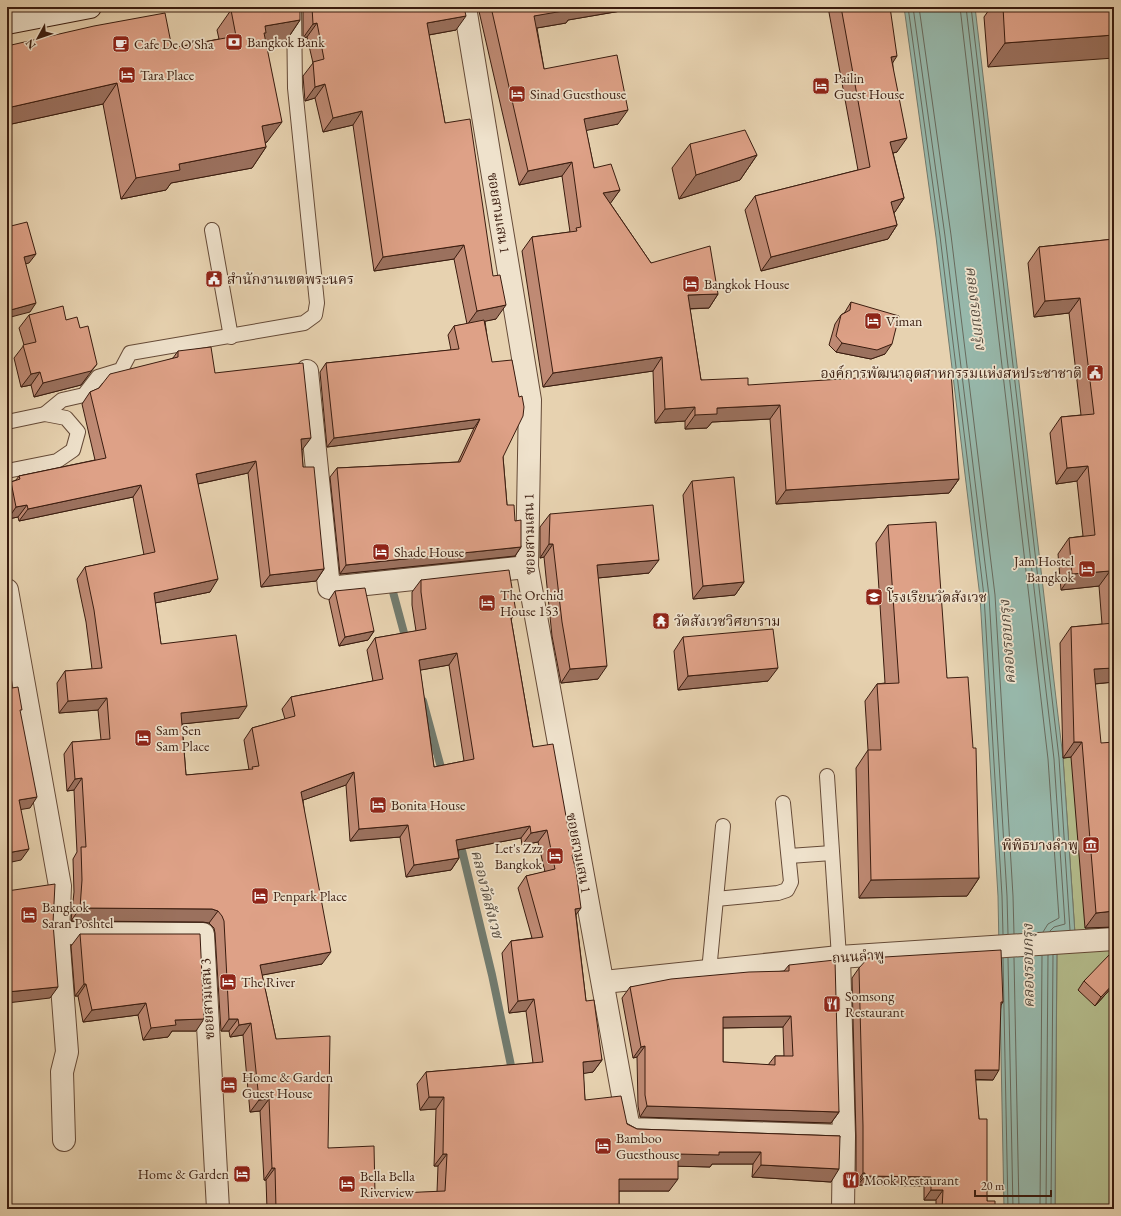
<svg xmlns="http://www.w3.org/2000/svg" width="1121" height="1216" viewBox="0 0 1121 1216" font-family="'EB Garamond','Noto Serif Thai',serif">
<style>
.green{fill:#b4bc8c;stroke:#776c4e}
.water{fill:#97b8ab;stroke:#727a6d}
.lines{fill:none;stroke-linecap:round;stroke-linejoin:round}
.shore{stroke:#686a5d;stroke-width:1}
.stream{stroke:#727a6d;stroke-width:8}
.lane-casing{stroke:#654a37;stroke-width:16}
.street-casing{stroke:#654a37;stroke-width:24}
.secondary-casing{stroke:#3a1c0f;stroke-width:24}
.lane{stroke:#efe2cc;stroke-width:14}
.street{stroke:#efe2cc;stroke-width:22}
.secondary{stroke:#efe2cc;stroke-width:22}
.wall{fill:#bf8a74;stroke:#3a1c0f;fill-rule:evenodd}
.shaded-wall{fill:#9b715e;stroke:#3a1c0f}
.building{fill:#dea187;stroke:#3a1c0f;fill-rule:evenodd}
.labels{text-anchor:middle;stroke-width:3.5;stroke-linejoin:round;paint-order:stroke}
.poi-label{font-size:14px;fill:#3a1c0f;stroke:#efe2cc;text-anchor:start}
.street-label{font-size:14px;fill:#3a1c0f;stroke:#efe2cc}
.water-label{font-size:15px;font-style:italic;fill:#564b3e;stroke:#efe2cc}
</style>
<rect width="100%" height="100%" fill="#e7d2b0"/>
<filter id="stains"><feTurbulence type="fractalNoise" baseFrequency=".005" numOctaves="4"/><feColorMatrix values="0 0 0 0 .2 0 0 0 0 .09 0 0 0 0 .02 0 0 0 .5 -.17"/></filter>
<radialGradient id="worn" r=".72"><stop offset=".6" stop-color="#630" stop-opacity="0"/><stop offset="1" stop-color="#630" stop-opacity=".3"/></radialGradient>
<g class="green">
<path d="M 1114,754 L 1114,932 L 1075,934 L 1063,758 Z"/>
<path d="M 1114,949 L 1114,1209 L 1055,1209 L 1057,952 Z"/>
</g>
<path class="water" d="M 904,7 L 975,7 L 1063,758 L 1075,934 L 1057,935 L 1055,1209 L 1004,1209 L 998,896 L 980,597 L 936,237 Z"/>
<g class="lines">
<g class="shore">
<path d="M 908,7 L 940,236 L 984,596 L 1002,896 L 1003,934"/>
<path d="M 913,7 L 945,236 L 989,596 L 1007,896 L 1008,934"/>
<path d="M 919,7 L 951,235 L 995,595 L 1013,896 L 1014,934"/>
<path d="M 960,7 L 1048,759 L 1059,918 L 1048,924 L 1043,932"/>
<path d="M 966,7 L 1054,759 L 1065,924 L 1054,927 L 1050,931"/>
<path d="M 971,7 L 1059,758 L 1070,930"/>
<path d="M 1003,958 L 1008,1209"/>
<path d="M 1008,958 L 1013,1209"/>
<path d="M 1014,958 L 1019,1209"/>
<path d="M 1040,1209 L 1042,956"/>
<path d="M 1046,1209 L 1048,955"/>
<path d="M 1051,1209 L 1053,955"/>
</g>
<g class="stream">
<path d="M 393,592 L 407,644"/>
<path d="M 423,701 L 443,775"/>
<path d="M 459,838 L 492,975 L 513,1075"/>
</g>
<defs>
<g id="lane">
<path d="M 212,230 L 231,337"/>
<path d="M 45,414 L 62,400 L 84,395 L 98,377 L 121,370 L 130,353 L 304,323 L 315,315 L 317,303 L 295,88 L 294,7"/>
<path d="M 7,422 L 45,414 L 66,418 L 78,432 L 73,450 L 57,461 L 7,471"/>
<path d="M 827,776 L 839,957"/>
<path d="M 789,856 L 832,853"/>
<path d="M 716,899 L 778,893 L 787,890 L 791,882 L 783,803"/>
<path d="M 709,971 L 723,826"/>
</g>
<g id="street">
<path d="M 465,7 L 530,400 L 527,567 L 629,1129 L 844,1136"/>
<path d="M 307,371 L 329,588 L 527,567"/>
<path d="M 7,590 L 60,886 L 58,933 L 67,1052 L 62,1072 L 64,1140"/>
<path d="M 58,933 L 203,934 L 218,1209"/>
<path d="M 839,957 L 844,1136 L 843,1209"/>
<path d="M 604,982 L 839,957 L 1114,939"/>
</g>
<path id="secondary" d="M 7,23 L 90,7"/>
</defs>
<use href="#lane" class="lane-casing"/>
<use href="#street" class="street-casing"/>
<use href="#secondary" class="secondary-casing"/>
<use href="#lane" class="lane"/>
<use href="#street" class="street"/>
<use href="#secondary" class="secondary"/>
</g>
<g class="wall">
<path d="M 303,7 L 464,7 L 456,30 L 429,35 L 445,123 L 496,319 L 485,321 L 503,457 L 507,505 L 515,521 L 521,547 L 515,556 L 340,574 L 330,477 L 337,468 L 458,462 L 474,428 L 327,447 L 320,372 L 326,363 L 451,350 L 448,335 L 454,326 L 467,324 L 454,259 L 374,271 L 353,125 L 323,132 L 315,98 L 305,101 L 303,76 L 313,63 L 307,37 L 303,38 Z"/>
<path d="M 478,7 L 644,7 L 568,20 L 566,23 L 537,28 L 544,69 L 618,124 L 586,130 L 594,168 L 620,190 L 610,203 L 651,263 L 718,294 L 709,308 L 690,309 L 701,380 L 748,385 L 959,479 L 949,493 L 776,504 L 770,419 L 712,422 L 707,428 L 685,429 L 685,421 L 655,423 L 653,371 L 543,387 L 522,251 L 532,237 L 570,232 L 562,176 L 519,185 Z"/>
<path d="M 828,7 L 890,7 L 897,152 L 893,153 L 904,198 L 894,213 L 897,225 L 888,239 L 761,271 L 745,210 L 755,196 L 858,170 Z"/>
<path d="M 991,7 L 1114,7 L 988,67 L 984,17 Z"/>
<path d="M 231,10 L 300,20 L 286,41 L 266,44 L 267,142 L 265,143 L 266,147 L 252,168 L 171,183 L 166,190 L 121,199 L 103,104 L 7,125 L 7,46 L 172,48 L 219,39 L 217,30 Z"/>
<path d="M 690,144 L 757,155 L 740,180 L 679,199 L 672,168 Z"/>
<path d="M 1114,239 L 1114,682 L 1095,684 L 1113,927 L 1085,928 L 1071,757 L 1063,758 L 1060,643 L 1071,627 L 1102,624 L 1099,586 L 1061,590 L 1058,554 L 1069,538 L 1083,536 L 1077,481 L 1056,484 L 1050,433 L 1061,417 L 1081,415 L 1069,313 L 1034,317 L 1028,263 L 1039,247 Z"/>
<path d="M 851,302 L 885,354 L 871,359 L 836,352 L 829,345 L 835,324 L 841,315 L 844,313 L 845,312 Z"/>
<path d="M 29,315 L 66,320 L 87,377 L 81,385 L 34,397 L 31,385 L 21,387 L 14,358 L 24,345 L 19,328 Z"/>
<path d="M 178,351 L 215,373 L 302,450 L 303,467 L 324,569 L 316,581 L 261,587 L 248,473 L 198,484 L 210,592 L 155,603 L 161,644 L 239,718 L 182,724 L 186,775 L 249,770 L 244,740 L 252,728 L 285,719 L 282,709 L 291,697 L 373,681 L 367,650 L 375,638 L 416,631 L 412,605 L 412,592 L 421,580 L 516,612 L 511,619 L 533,747 L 572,857 L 576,915 L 586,1001 L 602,1060 L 593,1072 L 583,1073 L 585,1100 L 637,1129 L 840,1136 L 831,1182 L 752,1177 L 753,1164 L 712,1164 L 710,1167 L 678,1166 L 669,1191 L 619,1191 L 619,1209 L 267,1209 L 266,1180 L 264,1180 L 260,1111 L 250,1112 L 243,1035 L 230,1037 L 229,1031 L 221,1031 L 215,933 L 214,928 L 209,923 L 203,922 L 71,921 L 74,892 L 73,859 L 77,852 L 74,790 L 67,791 L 64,754 L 72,742 L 101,740 L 98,710 L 59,713 L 57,683 L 65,671 L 92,669 L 86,622 L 77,579 L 85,567 L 144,555 L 133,497 L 19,521 L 18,517 L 8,519 L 7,516 L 7,488 L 11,482 L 16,480 L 19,476 L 95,460 L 82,404 L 90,392 L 173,358 ZM 449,665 L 464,761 L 434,767 L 420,670 ZM 346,785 L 350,841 L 400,837 L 406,877 L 451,870 L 459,858 L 458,850 L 521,838 L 522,845 L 538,842 L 545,872 L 526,876 L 518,888 L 532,938 L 511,941 L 502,953 L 509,1013 L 526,1011 L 533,1063 L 426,1072 L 417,1084 L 420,1110 L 436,1109 L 434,1166 L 438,1166 L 437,1192 L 375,1194 L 328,1148 L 276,1039 L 262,975 L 322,964 L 303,800 Z"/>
<path d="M 692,481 L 744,582 L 735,595 L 693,599 L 683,495 Z"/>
<path d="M 550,514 L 649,573 L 598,578 L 598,679 L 561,683 L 552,636 L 544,557 L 540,558 L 540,527 Z"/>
<path d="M 888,525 L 947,678 L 979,878 L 967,896 L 859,898 L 856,768 L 868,750 L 865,701 L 877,684 L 885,683 L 876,543 Z"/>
<path d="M 335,591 L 374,631 L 368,640 L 339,646 L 329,600 Z"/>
<path d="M 683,637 L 768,681 L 678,690 L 674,651 Z"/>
<path d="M 80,934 L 196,1031 L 172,1031 L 168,1037 L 143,1040 L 138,1015 L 83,1022 L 78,996 L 75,996 L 71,946 Z"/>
<path d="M 1114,959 L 1114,985 L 1095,1006 L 1078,990 L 1084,981 Z"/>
<path d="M 789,965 L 839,1112 L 831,1123 L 640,1117 L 638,1106 L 637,1057 L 633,1058 L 622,998 L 630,987 L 784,971 ZM 783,1027 L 784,1056 L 775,1056 L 768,1065 L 723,1062 L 723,1028 Z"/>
<path d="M 859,968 L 1003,1002 L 1001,1005 L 993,1080 L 975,1080 L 979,1119 L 987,1201 L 995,1209 L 936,1209 L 936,1200 L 924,1200 L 924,1186 L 858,1185 L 858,1183 L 856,1183 L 856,1136 L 852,978 Z"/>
</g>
<g class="shaded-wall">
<path d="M 574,7 L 644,7 L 568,20 L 566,23 L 525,30 L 534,16 Z"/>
<path d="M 466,16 L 456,30 L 417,37 L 427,23 Z"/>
<path d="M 300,20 L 286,41 L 257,46 L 265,26 Z"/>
<path d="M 317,23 L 307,37 L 303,38 L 313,24 Z"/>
<path d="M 1114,35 L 1114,58 L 988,67 L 1005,43 Z"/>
<path d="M 897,56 L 888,70 L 891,57 Z"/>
<path d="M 117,83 L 103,104 L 7,125 L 7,108 Z"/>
<path d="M 325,84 L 315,98 L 305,101 L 315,87 Z"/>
<path d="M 628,110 L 618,124 L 574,133 L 584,119 Z"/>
<path d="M 362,111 L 353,125 L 323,132 L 333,118 Z"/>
<path d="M 282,122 L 267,142 L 247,146 L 262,126 Z"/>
<path d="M 907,138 L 897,152 L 880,156 L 890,142 Z"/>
<path d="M 266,147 L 252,168 L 171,183 L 166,190 L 121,199 L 136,178 L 179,164 Z"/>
<path d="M 757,155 L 740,180 L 679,199 L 696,175 Z"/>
<path d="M 572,162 L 562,176 L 519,185 L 528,171 Z"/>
<path d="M 620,190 L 610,204 L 603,193 Z"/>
<path d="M 904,198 L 895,212 L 881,215 L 891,202 Z"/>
<path d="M 897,225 L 888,239 L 761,271 L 771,257 Z"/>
<path d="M 464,245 L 454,259 L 374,271 L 383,257 Z"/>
<path d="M 36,254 L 29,263 L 17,266 L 24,257 Z"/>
<path d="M 718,294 L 709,308 L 678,309 L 688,295 Z"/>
<path d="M 1080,298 L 1069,313 L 1034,317 L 1045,301 Z"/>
<path d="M 36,303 L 30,312 L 7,318 L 7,311 Z"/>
<path d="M 506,305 L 496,319 L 467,325 L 477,311 Z"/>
<path d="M 842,343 L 892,344 L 885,354 L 871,359 L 836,352 Z"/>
<path d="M 662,357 L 653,371 L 543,387 L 553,373 Z"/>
<path d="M 97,364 L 81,385 L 34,397 L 43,383 Z"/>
<path d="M 40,372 L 31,385 L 21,387 L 31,374 Z"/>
<path d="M 780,405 L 770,419 L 712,422 L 707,428 L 685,429 L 695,415 L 717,408 Z"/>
<path d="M 695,407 L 685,421 L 655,423 L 665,409 Z"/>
<path d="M 480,419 L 474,428 L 327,447 L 334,438 Z"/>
<path d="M 311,438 L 302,450 L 292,451 L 301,439 Z"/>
<path d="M 256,461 L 248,473 L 188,486 L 196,474 Z"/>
<path d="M 1088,466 L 1077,481 L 1056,484 L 1067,468 Z"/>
<path d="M 959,479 L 949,493 L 776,504 L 786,490 Z"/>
<path d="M 141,485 L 133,497 L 19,521 L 28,509 Z"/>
<path d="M 27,505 L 18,517 L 8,519 L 16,507 Z"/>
<path d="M 549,544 L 553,544 L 544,557 L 540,558 Z"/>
<path d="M 521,547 L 515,556 L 340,574 L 346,565 Z"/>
<path d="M 659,560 L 649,573 L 587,579 L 597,565 Z"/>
<path d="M 324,569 L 316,581 L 261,587 L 270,575 Z"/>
<path d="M 1110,571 L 1099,586 L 1061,590 L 1072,574 Z"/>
<path d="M 218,579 L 210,592 L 145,605 L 154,593 Z"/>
<path d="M 744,582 L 735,595 L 693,599 L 703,586 Z"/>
<path d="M 516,612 L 508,624 L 510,613 Z"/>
<path d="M 374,631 L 368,640 L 339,646 L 345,637 Z"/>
<path d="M 457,653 L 449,665 L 410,672 L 419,660 Z"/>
<path d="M 607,666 L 598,679 L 561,683 L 570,669 Z"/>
<path d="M 778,668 L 768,681 L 678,690 L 688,676 Z"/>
<path d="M 1114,668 L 1114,682 L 1083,685 L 1094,669 Z"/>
<path d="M 107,698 L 98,710 L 59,713 L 68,701 Z"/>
<path d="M 247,706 L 239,718 L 172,725 L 181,713 Z"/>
<path d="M 1074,742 L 1082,742 L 1071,757 L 1063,758 Z"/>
<path d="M 354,772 L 346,785 L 292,804 L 301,792 Z"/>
<path d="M 82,778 L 74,790 L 67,791 L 75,779 Z"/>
<path d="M 37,797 L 30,808 L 12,811 L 19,800 Z"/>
<path d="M 408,825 L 400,837 L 350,841 L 359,829 Z"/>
<path d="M 530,826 L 521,838 L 447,852 L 456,840 Z"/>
<path d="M 547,830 L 538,842 L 522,845 L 531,833 Z"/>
<path d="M 29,849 L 21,860 L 7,863 L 7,853 Z"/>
<path d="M 459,858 L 451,870 L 406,877 L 414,865 Z"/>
<path d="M 979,878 L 967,896 L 859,898 L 871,880 Z"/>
<path d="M 80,908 L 212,909 L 218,911 L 209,923 L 203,922 L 71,921 Z"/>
<path d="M 581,908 L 572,920 L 575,909 Z"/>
<path d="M 1114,911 L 1114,927 L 1085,928 L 1096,913 Z"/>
<path d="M 331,952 L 322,964 L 252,977 L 260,965 Z"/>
<path d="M 1114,983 L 1114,985 L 1095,1006 L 1101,997 Z"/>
<path d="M 84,984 L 86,984 L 78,996 L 75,996 Z"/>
<path d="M 58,987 L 50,998 L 7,1003 L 7,992 Z"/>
<path d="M 534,999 L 526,1011 L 509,1013 L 518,1001 Z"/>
<path d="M 146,1003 L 138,1015 L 83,1022 L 92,1010 Z"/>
<path d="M 791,1016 L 783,1027 L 715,1028 L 723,1017 Z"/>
<path d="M 204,1019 L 196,1031 L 172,1031 L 168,1037 L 143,1040 L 151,1028 L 175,1020 Z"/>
<path d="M 229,1019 L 238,1019 L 229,1031 L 221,1031 Z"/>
<path d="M 251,1023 L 243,1035 L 230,1037 L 239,1025 Z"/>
<path d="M 645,1046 L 637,1057 L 633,1058 L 641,1047 Z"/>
<path d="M 602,1060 L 593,1072 L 574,1075 L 583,1062 Z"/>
<path d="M 975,1070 L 999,1070 L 993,1080 L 968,1079 Z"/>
<path d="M 429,1097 L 444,1097 L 436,1109 L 420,1110 Z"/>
<path d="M 269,1099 L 260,1111 L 250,1112 L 259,1100 Z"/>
<path d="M 647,1106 L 839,1112 L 831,1123 L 640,1117 Z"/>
<path d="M 719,1152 L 761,1152 L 753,1164 L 712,1164 L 710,1167 L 669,1166 L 678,1154 Z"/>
<path d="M 443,1154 L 447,1154 L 438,1166 L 434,1166 Z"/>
<path d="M 761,1165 L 839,1169 L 831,1182 L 752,1177 Z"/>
<path d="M 272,1168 L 275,1168 L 266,1180 L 264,1180 Z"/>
<path d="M 863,1173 L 865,1173 L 858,1183 L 856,1183 Z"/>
<path d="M 865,1176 L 931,1177 L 924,1186 L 858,1185 Z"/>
<path d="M 619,1179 L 678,1179 L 669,1191 L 610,1191 Z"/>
<path d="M 931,1190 L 943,1190 L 936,1200 L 924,1200 Z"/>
</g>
<g class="building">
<path d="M 250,7 L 300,7 L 300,20 L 265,26 L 266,33 L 264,33 L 282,122 L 262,126 L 266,147 L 179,164 L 180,170 L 136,178 L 117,83 L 7,108 L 7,46 L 94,26 L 165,13 L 172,48 L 236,36 L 231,10 Z"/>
<path d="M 312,7 L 464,7 L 466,16 L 427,23 L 445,123 L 470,119 L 493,276 L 500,275 L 506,305 L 477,311 L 464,245 L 383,257 L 362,111 L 333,118 L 325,84 L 315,87 L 313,62 L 324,59 L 317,23 L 313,24 Z"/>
<path d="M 491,7 L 575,7 L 575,9 L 534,16 L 544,69 L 617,55 L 628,110 L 584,119 L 594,168 L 611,164 L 620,190 L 603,193 L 651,263 L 710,246 L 718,294 L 688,295 L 701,380 L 748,378 L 748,385 L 951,372 L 959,479 L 786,490 L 780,405 L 717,408 L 717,414 L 695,415 L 695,407 L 665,409 L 662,357 L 553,373 L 532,237 L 577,231 L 576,228 L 581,227 L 572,162 L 528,171 Z"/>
<path d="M 841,7 L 890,7 L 897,56 L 891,57 L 907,138 L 890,142 L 904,198 L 891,202 L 897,225 L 771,257 L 755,196 L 870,167 Z"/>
<path d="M 1003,7 L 1114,7 L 1114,35 L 1005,43 Z"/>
<path d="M 745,130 L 757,155 L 696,175 L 690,144 Z"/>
<path d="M 27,222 L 36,254 L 24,257 L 36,303 L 7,311 L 7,227 Z"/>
<path d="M 1114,239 L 1114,615 L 1110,571 L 1072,574 L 1069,538 L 1095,535 L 1088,466 L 1067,468 L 1061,417 L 1094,414 L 1080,298 L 1045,301 L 1039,247 Z"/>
<path d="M 851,302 L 899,316 L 892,344 L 877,350 L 842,343 L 836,336 L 841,315 L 850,310 Z"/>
<path d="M 63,306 L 66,320 L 77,317 L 80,328 L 88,326 L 97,364 L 91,371 L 43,383 L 40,372 L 31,374 L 23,345 L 36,342 L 29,315 Z"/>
<path d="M 484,320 L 492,362 L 512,360 L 519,397 L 522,396 L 524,407 L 523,416 L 503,457 L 507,505 L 514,505 L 515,521 L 521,520 L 521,547 L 346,565 L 337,468 L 460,462 L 480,419 L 334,438 L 326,363 L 459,349 L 454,326 Z"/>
<path d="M 211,347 L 215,373 L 303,363 L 311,438 L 301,439 L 303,467 L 314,467 L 324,569 L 270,575 L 256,461 L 196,474 L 218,579 L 154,593 L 161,644 L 236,635 L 247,706 L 181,713 L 186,775 L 253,769 L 252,767 L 259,766 L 252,728 L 295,716 L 291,697 L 383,679 L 375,638 L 426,629 L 421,592 L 421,580 L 509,570 L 516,612 L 510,613 L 533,747 L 553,744 L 569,833 L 571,833 L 574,855 L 572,855 L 576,871 L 581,908 L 575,909 L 586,1001 L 594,1000 L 602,1060 L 583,1062 L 585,1100 L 621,1096 L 627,1124 L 637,1129 L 840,1136 L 839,1169 L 761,1165 L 761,1152 L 719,1152 L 719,1155 L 678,1154 L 678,1179 L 619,1179 L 619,1209 L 276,1209 L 275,1168 L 272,1168 L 269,1099 L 259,1100 L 251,1023 L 239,1025 L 238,1019 L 229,1019 L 224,921 L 222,916 L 218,911 L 212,909 L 80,908 L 82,880 L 81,847 L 86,847 L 82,778 L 75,779 L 72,742 L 110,739 L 107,698 L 68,701 L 65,671 L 102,668 L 94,610 L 85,567 L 155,552 L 141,485 L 28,509 L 27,505 L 16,507 L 11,482 L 20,479 L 19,476 L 106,458 L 90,392 L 99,388 L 110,374 L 178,357 L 178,351 ZM 457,653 L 474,759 L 434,767 L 419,660 ZM 354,772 L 359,829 L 408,825 L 414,865 L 459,858 L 456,840 L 530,826 L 531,833 L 547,830 L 555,869 L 526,876 L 543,937 L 511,941 L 518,1001 L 534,999 L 543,1062 L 426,1072 L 429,1097 L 444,1097 L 443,1154 L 447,1154 L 445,1191 L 375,1194 L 374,1146 L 328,1148 L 330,1036 L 276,1039 L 260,965 L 331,952 L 301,792 Z"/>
<path d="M 734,477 L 744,582 L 703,586 L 692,481 Z"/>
<path d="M 653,505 L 659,560 L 597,565 L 607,666 L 570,669 L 562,622 L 553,544 L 549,544 L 550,514 Z"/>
<path d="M 936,522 L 947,678 L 968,677 L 973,748 L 976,748 L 979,878 L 871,880 L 868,750 L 881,750 L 877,684 L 899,683 L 888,525 Z"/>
<path d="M 365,588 L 374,631 L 345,637 L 335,591 Z"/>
<path d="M 1114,623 L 1114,668 L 1094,669 L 1101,743 L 1114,742 L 1114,911 L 1096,913 L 1082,742 L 1074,742 L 1071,627 Z"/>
<path d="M 773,629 L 778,668 L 688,676 L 683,637 Z"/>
<path d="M 7,672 L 12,688 L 18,687 L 22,710 L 20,710 L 37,797 L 19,800 L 29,849 L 7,853 Z"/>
<path d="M 55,884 L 53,923 L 58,987 L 7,992 L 7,891 Z"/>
<path d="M 80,934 L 200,934 L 204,1019 L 175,1020 L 176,1025 L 151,1028 L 146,1003 L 92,1010 L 86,984 L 84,984 Z"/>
<path d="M 1001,950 L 1003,1002 L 1001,1002 L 999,1070 L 975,1070 L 979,1119 L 987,1119 L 987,1201 L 995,1201 L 995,1209 L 942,1209 L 943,1190 L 931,1190 L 931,1177 L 865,1176 L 865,1173 L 863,1173 L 863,1126 L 859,968 L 868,958 Z"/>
<path d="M 1110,954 L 1114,959 L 1114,983 L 1101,997 L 1084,981 Z"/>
<path d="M 835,960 L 839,1112 L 647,1106 L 645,1095 L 645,1046 L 641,1047 L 630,987 L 671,979 L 749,972 L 789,971 L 789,965 ZM 791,1016 L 793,1056 L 775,1056 L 775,1065 L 723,1062 L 723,1017 Z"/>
</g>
<defs>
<symbol id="bank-square" viewBox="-11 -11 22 22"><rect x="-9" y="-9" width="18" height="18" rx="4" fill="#8f2418" stroke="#efe2cc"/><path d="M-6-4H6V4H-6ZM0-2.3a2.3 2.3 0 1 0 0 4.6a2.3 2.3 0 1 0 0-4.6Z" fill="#fff"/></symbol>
<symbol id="cafe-square" viewBox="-11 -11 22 22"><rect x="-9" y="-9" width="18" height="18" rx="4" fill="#8f2418" stroke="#efe2cc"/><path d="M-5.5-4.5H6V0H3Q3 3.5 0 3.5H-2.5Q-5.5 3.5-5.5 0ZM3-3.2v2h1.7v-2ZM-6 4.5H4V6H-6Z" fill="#fff"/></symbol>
<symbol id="hotel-square" viewBox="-11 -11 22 22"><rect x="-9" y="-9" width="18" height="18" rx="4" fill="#8f2418" stroke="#efe2cc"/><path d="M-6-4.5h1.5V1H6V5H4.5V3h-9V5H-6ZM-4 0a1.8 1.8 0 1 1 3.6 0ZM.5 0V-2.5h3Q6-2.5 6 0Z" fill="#fff"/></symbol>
<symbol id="civic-square" viewBox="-11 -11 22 22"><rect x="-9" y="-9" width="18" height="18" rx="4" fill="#8f2418" stroke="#efe2cc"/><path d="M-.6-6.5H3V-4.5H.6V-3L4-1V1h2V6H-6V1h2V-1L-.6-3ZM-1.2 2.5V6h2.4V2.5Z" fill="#fff"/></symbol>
<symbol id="school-square" viewBox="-11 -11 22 22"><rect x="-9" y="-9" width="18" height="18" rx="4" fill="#8f2418" stroke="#efe2cc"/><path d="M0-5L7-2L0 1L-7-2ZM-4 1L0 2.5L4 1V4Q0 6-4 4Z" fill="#fff"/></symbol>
<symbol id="temple-square" viewBox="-11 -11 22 22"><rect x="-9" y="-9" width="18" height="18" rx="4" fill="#8f2418" stroke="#efe2cc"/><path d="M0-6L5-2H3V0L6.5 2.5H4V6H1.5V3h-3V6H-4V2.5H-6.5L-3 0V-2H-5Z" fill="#fff"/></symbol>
<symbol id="museum-square" viewBox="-11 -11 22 22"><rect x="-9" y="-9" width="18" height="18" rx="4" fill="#8f2418" stroke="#efe2cc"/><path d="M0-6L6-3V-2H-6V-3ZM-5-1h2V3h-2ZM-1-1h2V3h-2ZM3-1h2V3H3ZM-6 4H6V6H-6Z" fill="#fff"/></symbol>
<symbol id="restaurant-square" viewBox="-11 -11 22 22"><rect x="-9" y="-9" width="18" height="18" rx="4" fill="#8f2418" stroke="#efe2cc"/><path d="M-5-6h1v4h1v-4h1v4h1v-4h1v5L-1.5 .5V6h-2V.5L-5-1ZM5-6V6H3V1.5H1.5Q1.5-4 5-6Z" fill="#fff"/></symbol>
</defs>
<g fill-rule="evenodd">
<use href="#bank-square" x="224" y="32" width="20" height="20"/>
<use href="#cafe-square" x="111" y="34" width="20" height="20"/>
<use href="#hotel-square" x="117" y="65" width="20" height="20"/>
<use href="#hotel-square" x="811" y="76" width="20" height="20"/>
<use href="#hotel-square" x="507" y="84" width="20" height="20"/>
<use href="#civic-square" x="204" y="269" width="20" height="20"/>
<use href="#hotel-square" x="681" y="274" width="20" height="20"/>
<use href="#hotel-square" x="863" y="311" width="20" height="20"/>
<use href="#civic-square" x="1085" y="363" width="20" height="20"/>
<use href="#hotel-square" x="371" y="542" width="20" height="20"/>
<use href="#hotel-square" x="1077" y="559" width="20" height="20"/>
<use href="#school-square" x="864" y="587" width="20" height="20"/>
<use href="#hotel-square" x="477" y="593" width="20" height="20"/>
<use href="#temple-square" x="651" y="611" width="20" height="20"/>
<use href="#hotel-square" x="133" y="728" width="20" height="20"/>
<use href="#hotel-square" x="368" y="795" width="20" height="20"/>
<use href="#museum-square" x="1081" y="835" width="20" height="20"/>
<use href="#hotel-square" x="545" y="846" width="20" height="20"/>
<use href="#hotel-square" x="250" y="886" width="20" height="20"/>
<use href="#hotel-square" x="19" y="905" width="20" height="20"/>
<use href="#hotel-square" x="218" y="972" width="20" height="20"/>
<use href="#restaurant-square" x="822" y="994" width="20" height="20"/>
<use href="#hotel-square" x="219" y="1075" width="20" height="20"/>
<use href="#hotel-square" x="593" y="1136" width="20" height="20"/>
<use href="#hotel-square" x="232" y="1164" width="20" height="20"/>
<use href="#restaurant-square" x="841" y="1170" width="20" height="20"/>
<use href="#hotel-square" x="337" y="1174" width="20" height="20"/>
</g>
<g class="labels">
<g class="poi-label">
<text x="247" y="47">Bangkok Bank</text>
<text x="134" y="49">Cafe De O'Sha</text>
<text x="140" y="80">Tara Place</text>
<text x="834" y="83">Pailin<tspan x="834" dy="16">Guest House</tspan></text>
<text x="530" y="99">Sinad Guesthouse</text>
<text x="227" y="284">สำนักงานเขตพระนคร</text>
<text x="704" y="289">Bangkok House</text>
<text x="886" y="326">Viman</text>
<text x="1082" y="378" text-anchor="end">องค์การพัฒนาอุตสาหกรรมแห่งสหประชาชาติ</text>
<text x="394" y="557">Shade House</text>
<text x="1074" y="566" text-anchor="end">Jam Hostel<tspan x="1074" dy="16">Bangkok</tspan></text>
<text x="500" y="600">The Orchid<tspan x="500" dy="16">House 153</tspan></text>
<text x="887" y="602">โรงเรียนวัดสังเวช</text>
<text x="674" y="626">วัดสังเวชวิศยาราม</text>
<text x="156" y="735">Sam Sen<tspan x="156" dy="16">Sam Place</tspan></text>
<text x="391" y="810">Bonita House</text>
<text x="1078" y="850" text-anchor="end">พิพิธบางลำพู</text>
<text x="542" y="853" text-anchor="end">Let's Zzz<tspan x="542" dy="16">Bangkok</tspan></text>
<text x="273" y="901">Penpark Place</text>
<text x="42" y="912">Bangkok<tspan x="42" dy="16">Saran Poshtel</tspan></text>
<text x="241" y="987">The River</text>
<text x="845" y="1001">Somsong<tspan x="845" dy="16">Restaurant</tspan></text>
<text x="242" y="1082">Home &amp; Garden<tspan x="242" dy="16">Guest House</tspan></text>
<text x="616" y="1143">Bamboo<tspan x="616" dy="16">Guesthouse</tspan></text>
<text x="229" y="1179" text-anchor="end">Home &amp; Garden</text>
<text x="360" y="1181">Bella Bella<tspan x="360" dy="16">Riverview</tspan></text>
<text x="864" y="1185">Mook Restaurant</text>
</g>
<g class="street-label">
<text transform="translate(499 213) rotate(81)" y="5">ซอยสามเสน 1</text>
<text transform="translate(529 534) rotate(-91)" y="5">ซอยสามเสน 1</text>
<text transform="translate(579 853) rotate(79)" y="5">ซอยสามเสน 1</text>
<text transform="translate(858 956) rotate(-4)" y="5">ถนนลำพู</text>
<text transform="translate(207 999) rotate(-93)" y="5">ซอยสามเสน 3</text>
</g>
<g class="water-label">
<text transform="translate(976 308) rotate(83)" y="5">คลองรอบกรุง</text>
<text transform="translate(1007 642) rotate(-94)" y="5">คลองรอบกรุง</text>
<text transform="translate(487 894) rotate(76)" y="5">คลองวัดสังเวช</text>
<text transform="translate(1028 966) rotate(-91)" y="5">คลองรอบกรุง</text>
</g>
</g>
<rect width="1121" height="1216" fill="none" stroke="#e7d2b0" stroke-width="24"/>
<rect x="8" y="8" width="1105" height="1200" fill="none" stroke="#3a1c0f" stroke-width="2"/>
<rect x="12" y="12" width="1097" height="1192" fill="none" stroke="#3a1c0f"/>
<g transform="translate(38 38) rotate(230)" stroke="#efe2cc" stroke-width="3" paint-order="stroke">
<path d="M0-3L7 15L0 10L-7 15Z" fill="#3a1c0f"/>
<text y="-6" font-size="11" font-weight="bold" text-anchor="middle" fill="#3a1c0f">N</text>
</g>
<path d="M975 1190v6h76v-6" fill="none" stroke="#3a1c0f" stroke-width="2"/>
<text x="981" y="1190" font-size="12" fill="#3a1c0f" stroke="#efe2cc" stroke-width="3" paint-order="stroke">20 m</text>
<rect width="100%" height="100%" filter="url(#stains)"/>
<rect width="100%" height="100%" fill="url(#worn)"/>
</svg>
